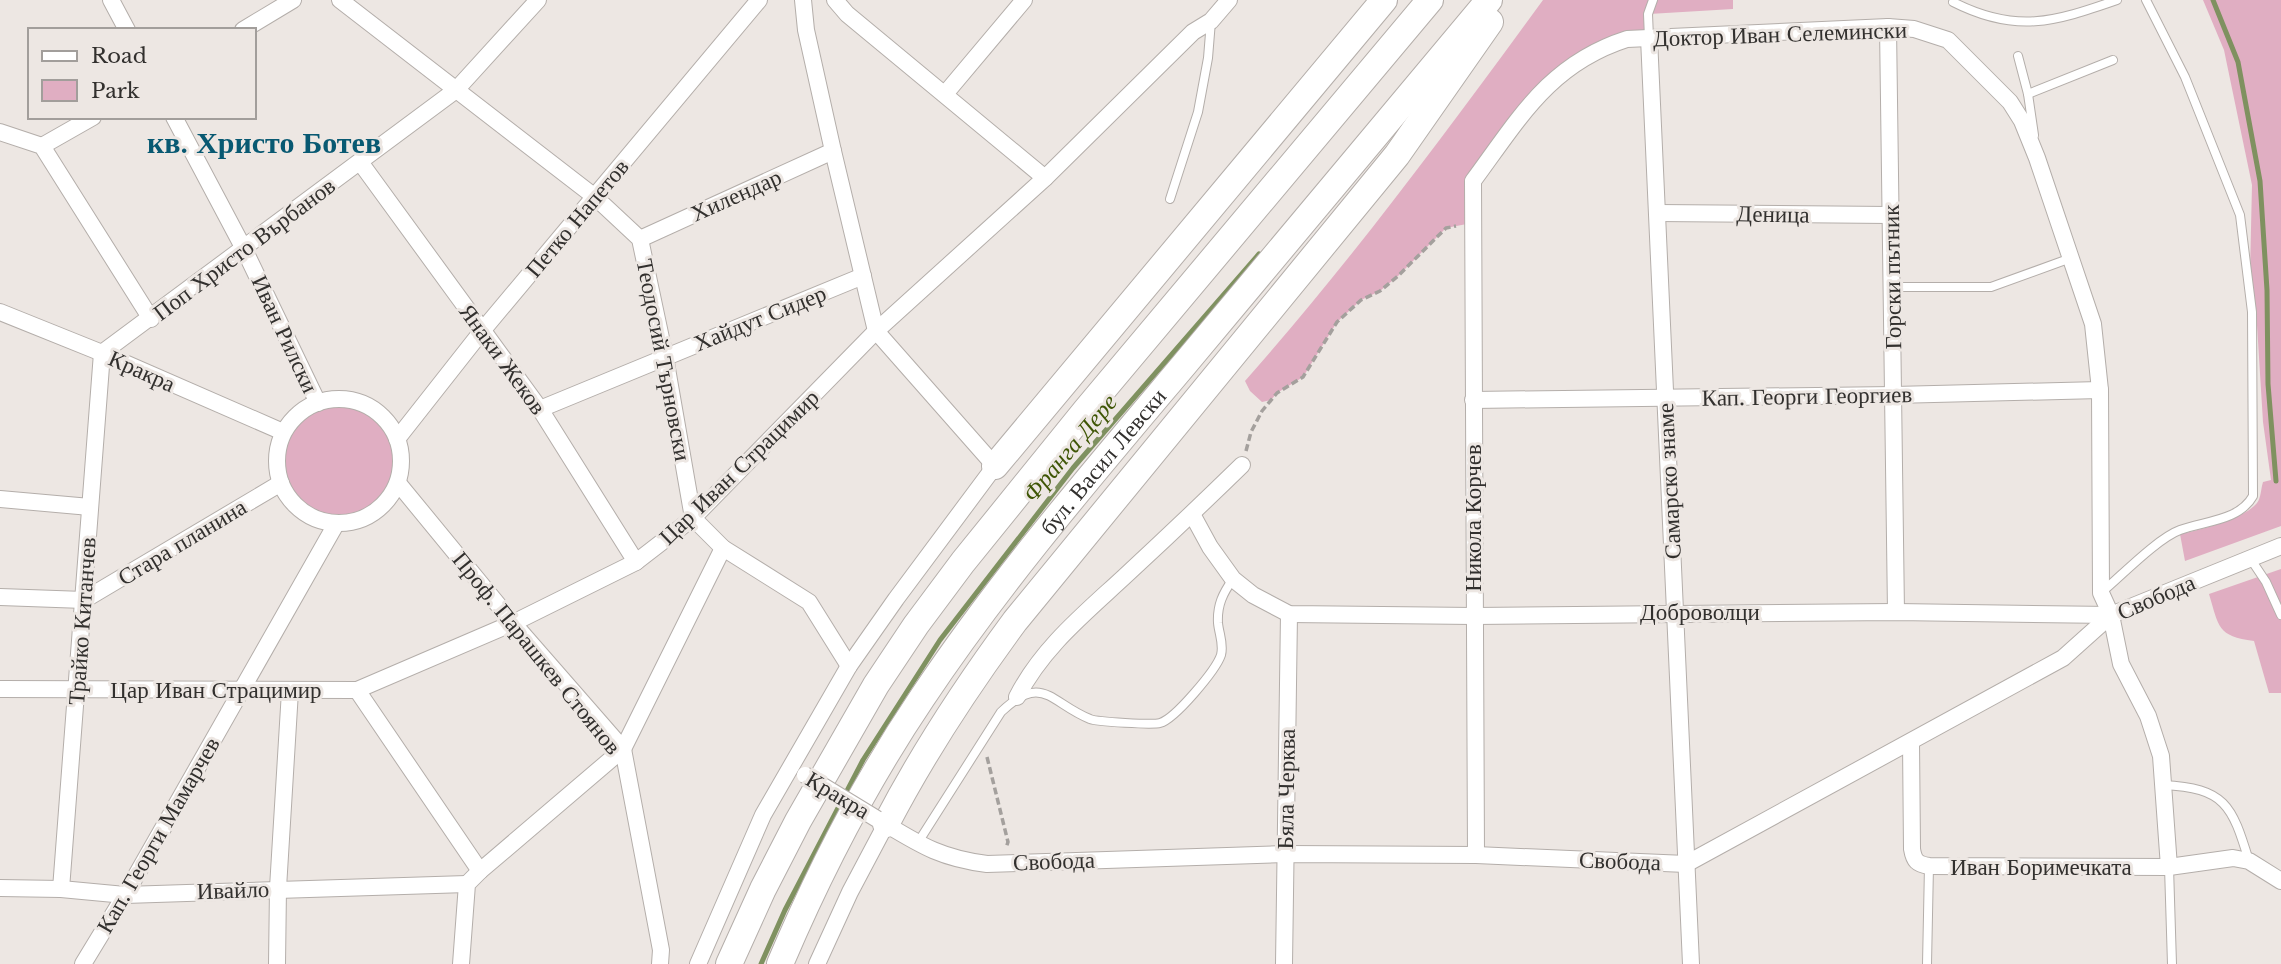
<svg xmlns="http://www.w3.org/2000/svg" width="2281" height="964" viewBox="0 0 2281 964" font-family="'Libre Baskerville',serif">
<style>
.green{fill:#e0aec2}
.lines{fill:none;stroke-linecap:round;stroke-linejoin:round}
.stream{stroke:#7f9160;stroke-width:5}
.service-casing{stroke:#b4aeaa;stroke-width:10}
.minor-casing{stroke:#b4aeaa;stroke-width:18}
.trunk-casing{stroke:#b4aeaa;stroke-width:28}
.path{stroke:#a4a09d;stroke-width:3.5;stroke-dasharray:7 3.5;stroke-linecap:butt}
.service{stroke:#fff;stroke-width:8}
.minor{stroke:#fff;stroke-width:16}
.trunk{stroke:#fff;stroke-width:26}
.minor-bridge-casing{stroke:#b4aeaa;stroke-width:18;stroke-linecap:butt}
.minor-bridge{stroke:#fff;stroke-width:16}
.labels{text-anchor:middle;stroke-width:6;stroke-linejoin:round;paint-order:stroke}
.street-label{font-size:23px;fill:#32302e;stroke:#ede7e3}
.water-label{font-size:24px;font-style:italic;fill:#3f5606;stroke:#ede7e3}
.district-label{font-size:30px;font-weight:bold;fill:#085972;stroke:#ede7e3}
</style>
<rect width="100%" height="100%" fill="#ede7e3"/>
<g class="green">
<path d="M 1543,0 L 1733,0 L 1733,9 L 1649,14 L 1649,38 L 1573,64 L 1473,181 L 1472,223 L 1446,228 L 1398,276 L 1380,291 L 1361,300 L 1337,322 L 1303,377 L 1277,393 L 1271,400 L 1262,402 L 1250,391 L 1245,381 C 1352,260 1448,130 1543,0 Z"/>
<path d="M 2203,0 L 2281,0 L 2281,526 L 2185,561 L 2180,534 C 2200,530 2244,519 2257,503 C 2261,498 2261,488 2263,482 L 2271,480 L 2263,422 L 2256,309 L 2250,272 L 2252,185 L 2224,50 Z"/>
<circle cx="339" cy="461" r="62"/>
<path d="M 2281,569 L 2281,693 L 2269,693 L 2254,641 C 2217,636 2219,627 2209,594 Z"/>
</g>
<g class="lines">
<g class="stream">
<path d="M 2213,0 L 2238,62 L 2260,181 L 2267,290 L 2268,384 L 2276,481"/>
<path d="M 761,964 L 785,910 L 863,760 L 940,640 L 1073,468 L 1259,254"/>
</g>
<defs>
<g id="service">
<path d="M 1953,2 C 2016,34 2054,22 2117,0"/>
<path d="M 1649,38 L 1648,14 L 1653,0"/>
<path d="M 2018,56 L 2028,94 L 2034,135"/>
<path d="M 2028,94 L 2113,60"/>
<path d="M 1170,199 L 1198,112 L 1208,58 L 1211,21"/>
<path d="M 1892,287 L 1991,287 L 2071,258"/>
<path d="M 2250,558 L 2266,582 L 2281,615"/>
<path d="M 2103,591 C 2122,575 2158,538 2180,530 C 2204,521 2239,521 2253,496 L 2252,312 L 2240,215 L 2185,77 L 2146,0"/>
<path d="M 2163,785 C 2225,788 2232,805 2249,861"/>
<path d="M 917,844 L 1001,712 C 1043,672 1050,703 1090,719 C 1097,722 1153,725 1160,723 C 1175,719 1216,670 1221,655 C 1224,644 1219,634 1218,623 C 1217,605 1223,593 1233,579"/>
<path d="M 2169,867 L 2172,964"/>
<path d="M 1927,964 L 1929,866"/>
</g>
<g id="minor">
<path d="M 111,0 L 127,30"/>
<path d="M 340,0 L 595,197 L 640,239 L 665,357 L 693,518 L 723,548 L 809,602 L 849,666"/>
<path d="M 835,0 L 847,14 L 1045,178"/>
<path d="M 1888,27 L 1896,612"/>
<path d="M 243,30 L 293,0"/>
<path d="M 1649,38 L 1691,964"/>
<path d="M 945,94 L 1024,0"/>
<path d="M 174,117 L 244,249 L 318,403"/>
<path d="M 0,132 L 42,146 L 151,319"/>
<path d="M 42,146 L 93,117"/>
<path d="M 360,162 L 540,409 L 636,562"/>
<path d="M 1657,213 L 1890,215"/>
<path d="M 640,239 L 833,151"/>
<path d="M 0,312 L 102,353 L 283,432"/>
<circle cx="339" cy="461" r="62"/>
<path d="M 1473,400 L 1894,395 L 2100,390"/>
<path d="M 540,409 L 863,276"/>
<path d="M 397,439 L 482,331 L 759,0"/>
<path d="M 398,483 L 513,623 L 623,749 L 661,950 L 660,964"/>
<path d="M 0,499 L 90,507"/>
<path d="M 1192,514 L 1210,547 L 1233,579 L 1253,595 L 1289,614 L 1474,616 L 1896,612 L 2111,615"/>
<path d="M 0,597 L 84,600 L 281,483"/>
<path d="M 0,689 L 357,690 L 513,623 L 636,562 L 693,518 L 876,331 L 1045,178 L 1193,32 L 1211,21 L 1229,0"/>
<path d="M 357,690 L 480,871 L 467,884 L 461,964"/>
<path d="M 1017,697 C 1042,648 1084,614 1124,577 C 1164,540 1203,503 1242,465"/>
<path d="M 1911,742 L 1912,849 C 1914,861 1917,864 1929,866 L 2169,867 L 2233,858 L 2249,861 L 2281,881"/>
<path d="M 879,820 C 919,844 939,858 987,864 L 1285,854 L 1476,855 L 1686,864 L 2063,658 L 2111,615 L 2281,546"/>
<path d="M 1476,855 L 1473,181 C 1519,119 1549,64 1627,39 L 1888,27 L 1914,29 L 1948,40 L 2010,102 L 2022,121 L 2037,158 L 2093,324 L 2100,390 L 2101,593 L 2111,615 L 2121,664 L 2148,716 L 2161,756 L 2169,867"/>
<path d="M 480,871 L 623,749 L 723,548"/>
<path d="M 0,888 L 61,889 L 125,895 L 467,884"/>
<path d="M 61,889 L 102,353 L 456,90 L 538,0"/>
<path d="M 83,964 L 125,895 L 336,524"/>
<path d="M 277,964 L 278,888 L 290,691"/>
<path d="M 698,964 L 763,815 L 849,666 L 896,599 L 995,466 L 876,331 L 833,151 L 806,30 L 803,0"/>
<path d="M 817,964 L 850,892 L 886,824"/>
<path d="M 1284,964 L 1289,614"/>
</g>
<g id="trunk">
<path d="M 995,466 L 1384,0"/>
<path d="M 886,824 C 923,753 967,686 1015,621 L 1397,155 L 1490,22"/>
<path d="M 729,964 L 763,889 L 798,821 L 876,685 L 916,625 L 963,562 L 1086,410 L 1430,0"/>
<path id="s1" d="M 780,964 C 819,872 866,781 922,698 C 1000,581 1092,474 1183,366 C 1285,244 1387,122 1489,0"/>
</g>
</defs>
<use href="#service" class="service-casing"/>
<use href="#minor" class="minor-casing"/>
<use href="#trunk" class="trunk-casing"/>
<g class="path">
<path d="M 1246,451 L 1251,432 L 1262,411 L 1277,393 L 1303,377 L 1337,322 L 1361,300 L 1380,291 L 1398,276 L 1446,228 L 1456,226"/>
<path d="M 987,757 L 1008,842 L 1006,848"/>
</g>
<use href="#service" class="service"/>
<use href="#minor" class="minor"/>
<use href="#trunk" class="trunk"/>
<defs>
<path id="minor-bridge" d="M 805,775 L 877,819"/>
</defs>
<use href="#minor-bridge" class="minor-bridge-casing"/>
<use href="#minor-bridge" class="minor-bridge"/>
</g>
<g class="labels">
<g class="street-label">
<text transform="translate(1780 34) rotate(-2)" y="8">Доктор Иван Селемински</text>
<text transform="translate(736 195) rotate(-24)" y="8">Хилендар</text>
<text transform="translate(1773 214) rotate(1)" y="8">Деница</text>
<text transform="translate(577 218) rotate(-50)" y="8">Петко Напетов</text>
<text transform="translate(244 249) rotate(-37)" y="8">Поп Христо Върбанов</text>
<text transform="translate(1892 277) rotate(-91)" y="8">Горски пътник</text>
<text transform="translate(760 318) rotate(-22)" y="8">Хайдут Сидер</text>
<text transform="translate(285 334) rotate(65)" y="8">Иван Рилски</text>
<text transform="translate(503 359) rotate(54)" y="8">Янаки Жеков</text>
<text transform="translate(664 360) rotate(79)" y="8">Теодосий Търновски</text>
<text transform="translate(142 371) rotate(24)" y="8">Кракра</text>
<text transform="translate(1807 396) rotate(-1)" y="8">Кап. Георги Георгиев</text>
<text dy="8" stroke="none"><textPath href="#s1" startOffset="600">бул. Васил Левски</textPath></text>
<text transform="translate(739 467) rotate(-44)" y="8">Цар Иван Страцимир</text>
<text transform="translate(1669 481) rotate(-93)" y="8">Самарско знаме</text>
<text transform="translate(1473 518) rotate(-90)" y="8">Никола Корчев</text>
<text transform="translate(182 542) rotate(-31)" y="8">Стара планина</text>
<text transform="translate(2156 597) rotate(-23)" y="8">Свобода</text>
<text x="1700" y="620">Доброволци</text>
<text transform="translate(82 621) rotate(-86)" y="8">Трайко Китанчев</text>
<text transform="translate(537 653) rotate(51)" y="8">Проф. Парашкев Стоянов</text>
<text x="216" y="698">Цар Иван Страцимир</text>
<text transform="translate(1286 789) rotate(-89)" y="8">Бяла Черква</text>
<text transform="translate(838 795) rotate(31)" y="8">Кракра</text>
<text transform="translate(158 835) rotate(-60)" y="8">Кап. Георги Мамарчев</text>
<text transform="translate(1054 861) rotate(-2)" y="8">Свобода</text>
<text transform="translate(1620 861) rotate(2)" y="8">Свобода</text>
<text x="2041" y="875">Иван Боримечката</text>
<text transform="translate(233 890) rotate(-2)" y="8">Ивайло</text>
</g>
<g class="water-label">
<text transform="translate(1070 448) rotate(-50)" y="8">Франга Дере</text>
</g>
<g class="district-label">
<text x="264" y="153">кв. Христо Ботев</text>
</g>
</g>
<rect x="28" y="28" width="228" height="91" fill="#ede7e3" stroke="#a29e9b" stroke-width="2"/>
<rect x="42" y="51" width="35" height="10" fill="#ffffff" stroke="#a29e9b" stroke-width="2"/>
<text x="91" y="63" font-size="21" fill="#32302e">Road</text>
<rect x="42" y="80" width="35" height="21" fill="#e0aec2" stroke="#a29e9b" stroke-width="2"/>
<text x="91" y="98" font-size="21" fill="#32302e">Park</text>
</svg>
